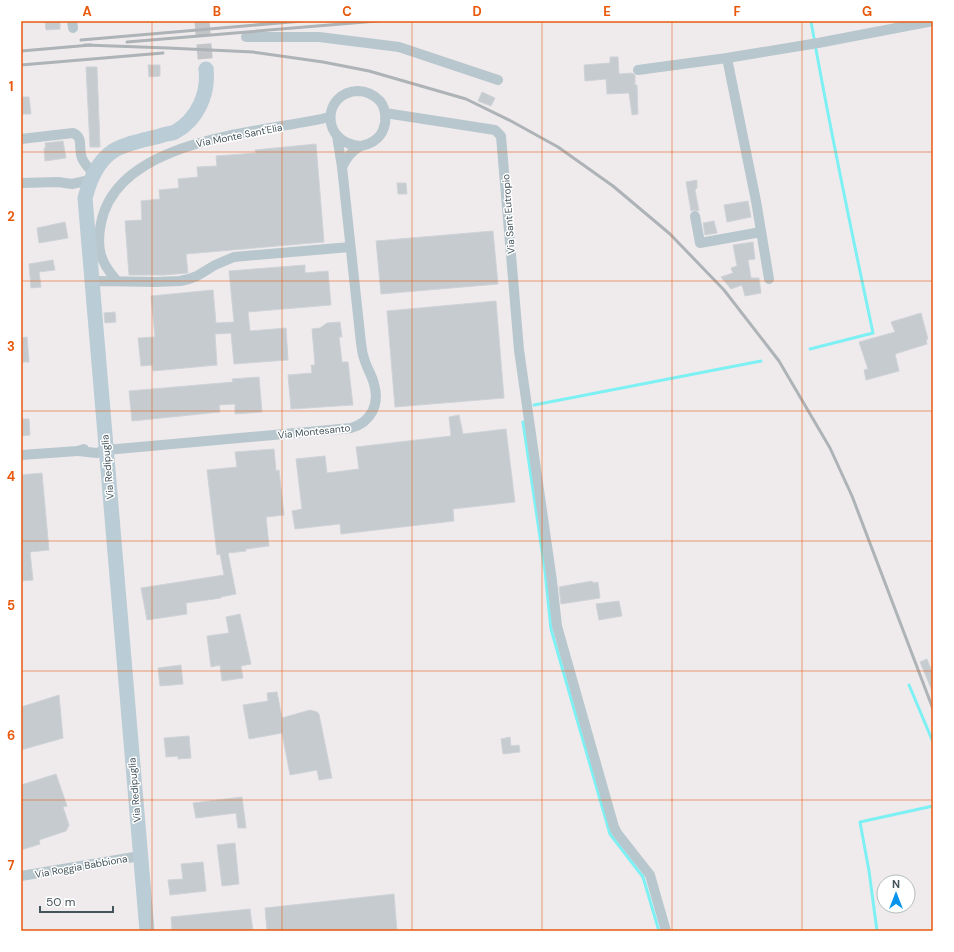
<svg xmlns="http://www.w3.org/2000/svg" width="954" height="952" viewBox="0 0 954 952" font-family="'DM Sans',sans-serif">
<style>
.lines{fill:none;stroke-linecap:round;stroke-linejoin:round}
.stream{stroke:#7df0f4;stroke-width:3}
.building{fill:#c5cbcf;stroke:#cfd3d8}
.secondary-tunnel{stroke:#c4c5c8;stroke-width:15;stroke-dasharray:15 8;stroke-linecap:butt}
.street{stroke:#b8c7cd;stroke-width:10}
.secondary{stroke:#baccd5;stroke-width:15}
.rail{stroke:#adb3b7;stroke-width:3}
.grid{fill:none;stroke:#e8590c;stroke-width:1;stroke-opacity:0.55}
.labels{text-anchor:middle;stroke-width:3;stroke-linejoin:round;paint-order:stroke}
.street-label{font-size:10px;fill:#43545b;stroke:#fff}
.neatline{fill:none;stroke:#e8590c;stroke-width:1.5}
.grid-label{font-size:13px;text-anchor:middle;font-weight:bold;fill:#e8590c}
</style>
<rect width="100%" height="100%" fill="#efebec"/>
<g class="lines">
<g class="stream">
<path d="M 810,349 L 873,333 C 851,229 829,126 811,21"/>
<path d="M 534,405 L 761,361"/>
<path d="M 523,422 L 545,571 L 551,629 L 610,834 L 643,877 L 659,931"/>
<path d="M 909,685 L 933,742"/>
<path d="M 877,931 L 869,871 L 860,822 L 933,806"/>
</g>
</g>
<g class="building">
<path d="M 45,21 L 60,21 L 60,29 L 46,30 Z"/>
<path d="M 610,57 L 618,57 L 619,74 L 632,73 L 635,75 L 635,85 L 637,85 L 638,114 L 632,115 L 629,93 L 607,94 L 606,79 L 585,81 L 584,65 L 610,63 Z"/>
<path d="M 148,65 L 160,65 L 160,76 L 149,77 Z"/>
<path d="M 86,67 L 97,67 L 100,147 L 90,147 Z"/>
<path d="M 482,92 L 495,98 L 491,106 L 478,101 Z"/>
<path d="M 21,97 L 29,97 L 31,114 L 21,114 Z"/>
<path d="M 63,141 L 66,158 L 45,161 L 44,148 L 46,148 L 45,143 Z"/>
<path d="M 316,144 L 324,242 L 186,254 L 188,273 L 164,275 L 129,275 L 125,221 L 142,220 L 141,201 L 160,199 L 159,190 L 179,188 L 178,179 L 198,177 L 197,167 L 217,166 L 216,156 L 256,153 L 255,150 Z"/>
<path d="M 697,180 L 697,188 L 695,190 L 699,211 L 694,210 L 691,211 L 686,182 Z"/>
<path d="M 397,183 L 406,183 L 407,194 L 398,194 Z"/>
<path d="M 748,201 L 751,217 L 727,222 L 724,205 Z"/>
<path d="M 714,221 L 717,233 L 705,235 L 703,223 Z"/>
<path d="M 65,222 L 68,238 L 39,243 L 37,228 Z"/>
<path d="M 493,231 L 498,284 L 381,294 L 376,241 Z"/>
<path d="M 753,242 L 755,259 L 748,260 L 751,278 L 759,278 L 761,293 L 745,296 L 742,285 L 731,289 L 721,277 L 733,273 L 731,268 L 737,266 L 733,245 Z"/>
<path d="M 53,260 L 55,270 L 39,272 L 41,287 L 31,288 L 29,264 Z"/>
<path d="M 305,265 L 305,273 L 328,271 L 331,305 L 248,312 L 250,331 L 286,328 L 288,360 L 234,364 L 231,333 L 215,334 L 217,365 L 153,371 L 152,365 L 141,366 L 138,338 L 155,337 L 151,296 L 213,290 L 216,323 L 234,322 L 229,271 Z"/>
<path d="M 496,301 L 504,398 L 395,407 L 387,311 Z"/>
<path d="M 115,312 L 116,322 L 105,323 L 104,313 Z"/>
<path d="M 921,313 L 928,339 L 926,340 L 927,344 L 895,354 L 899,371 L 866,380 L 864,370 L 868,369 L 859,342 L 895,332 L 891,322 Z"/>
<path d="M 340,322 L 342,337 L 339,337 L 342,362 L 348,362 L 353,405 L 291,409 L 288,375 L 312,373 L 311,365 L 315,365 L 312,329 L 320,328 L 327,323 Z"/>
<path d="M 27,337 L 29,362 L 21,362 L 21,338 Z"/>
<path d="M 259,377 L 262,412 L 235,414 L 235,404 L 219,405 L 220,412 L 132,421 L 129,391 L 233,382 L 232,379 Z"/>
<path d="M 459,415 L 463,434 L 506,429 L 515,502 L 453,509 L 454,521 L 341,534 L 340,524 L 295,529 L 292,511 L 302,509 L 296,459 L 325,456 L 327,473 L 359,469 L 356,447 L 451,436 L 449,417 Z"/>
<path d="M 21,419 L 29,419 L 30,435 L 21,436 Z"/>
<path d="M 274,449 L 276,471 L 279,470 L 284,515 L 266,517 L 269,546 L 246,549 L 246,551 L 228,553 L 236,594 L 221,597 L 221,598 L 186,603 L 187,614 L 147,620 L 141,588 L 224,575 L 220,554 L 217,555 L 207,470 L 237,467 L 235,452 Z"/>
<path d="M 42,473 L 49,550 L 30,552 L 33,580 L 21,581 L 21,475 Z"/>
<path d="M 592,581 L 593,583 L 598,582 L 600,598 L 561,604 L 559,587 Z"/>
<path d="M 619,601 L 622,616 L 599,620 L 596,604 Z"/>
<path d="M 240,614 L 251,664 L 241,666 L 243,678 L 222,681 L 220,665 L 211,667 L 207,636 L 229,633 L 226,617 Z"/>
<path d="M 927,659 L 933,674 L 933,693 L 920,662 Z"/>
<path d="M 181,665 L 183,684 L 160,686 L 158,668 Z"/>
<path d="M 277,692 L 282,718 L 310,710 L 317,712 L 319,714 L 332,778 L 319,780 L 317,770 L 290,775 L 282,733 L 249,739 L 243,705 L 268,701 L 267,693 Z"/>
<path d="M 59,695 L 63,738 L 21,750 L 21,707 Z"/>
<path d="M 189,736 L 191,758 L 178,759 L 178,756 L 166,757 L 164,738 Z"/>
<path d="M 510,737 L 511,746 L 519,745 L 520,752 L 503,754 L 501,739 Z"/>
<path d="M 56,774 L 67,806 L 63,807 L 69,825 L 66,831 L 39,840 L 40,844 L 21,850 L 21,785 Z"/>
<path d="M 242,797 L 246,828 L 238,828 L 236,813 L 196,818 L 193,803 Z"/>
<path d="M 235,843 L 239,884 L 222,886 L 217,845 Z"/>
<path d="M 203,862 L 206,891 L 170,895 L 168,880 L 183,879 L 181,864 Z"/>
<path d="M 394,894 L 397,931 L 267,931 L 265,908 Z"/>
<path d="M 250,909 L 253,931 L 172,931 L 171,917 Z"/>
</g>
<g class="lines">
<path class="secondary-tunnel" d="M 202,21 L 206,69"/>
<g class="street">
<path d="M 72,21 L 73,28"/>
<path d="M 246,37 L 319,37 L 399,47 L 498,80"/>
<path d="M 727,58 L 756,201 L 769,279"/>
<path d="M 638,70 L 727,58 L 818,43 L 933,21"/>
<path d="M 385,113 L 495,130 L 501,136 L 519,350 L 552,581 L 557,626 L 614,827 L 617,833 L 650,875 L 666,931"/>
<path d="M 21,139 L 73,133 C 84,137 78,149 82,158 C 84,164 90,169 93,173"/>
<path d="M 342,167 C 346,159 351,151 359,147 C 362,145 365,145 368,144 C 374,142 381,136 383,130 C 387,121 386,109 380,101 C 374,95 367,91 358,91 C 322,92 320,143 360,146"/>
<path d="M 21,183 L 58,182 L 72,184 L 90,180"/>
<path d="M 695,216 L 700,243 L 761,232"/>
<path d="M 117,281 C 100,262 96,248 101,223 C 118,137 263,133 330,117"/>
<path d="M 91,283 L 99,281 L 155,282 L 180,281 L 189,279 L 197,276 L 215,265 L 234,257 L 350,247"/>
<path d="M 78,451 L 97,453 L 106,450 L 351,428 C 371,422 380,405 374,384 C 372,375 366,367 364,358 C 362,354 362,348 361,343 L 342,167 L 337,136"/>
<path d="M 21,455 L 78,451 L 84,449"/>
<path d="M 21,876 L 140,856"/>
</g>
<path class="secondary" d="M 147,931 L 85,198 C 90,180 97,162 113,151 C 126,143 144,140 160,136 C 164,134 170,134 175,132 C 197,120 209,94 206,69"/>
<g class="rail">
<path d="M 81,40 L 302,21"/>
<path d="M 127,42 L 377,21"/>
<path d="M 85,45 L 168,48 L 253,52 L 323,62 L 369,71 L 466,99 L 511,121 L 558,147 L 613,186 L 670,234 L 724,290 L 779,361 L 830,448 L 852,496 L 933,709"/>
<path d="M 21,51 L 91,45"/>
<path d="M 21,65 L 163,53"/>
</g>
</g>
<path class="grid" d="M 152,21 L 152,931M 282,21 L 282,931M 412,21 L 412,931M 542,21 L 542,931M 672,21 L 672,931M 802,21 L 802,931M 21,152 L 933,152M 21,281 L 933,281M 21,411 L 933,411M 21,541 L 933,541M 21,671 L 933,671M 21,800 L 933,800"/>
<g class="labels">
<g class="street-label">
<text transform="translate(239 135) rotate(-11)" y="4">Via Monte Sant'Elia</text>
<text transform="translate(508 214) rotate(-94)" y="4">Via Sant Eutropio</text>
<text transform="translate(314 431) rotate(-6)" y="4">Via Montesanto</text>
<text transform="translate(107 467) rotate(-95)" y="4">Via Redipuglia</text>
<text transform="translate(134 790) rotate(-95)" y="4">Via Redipuglia</text>
<text transform="translate(81 866) rotate(-10)" y="4">Via Roggia Babbiona</text>
</g>
</g>
<rect width="954" height="952" fill="none" stroke="#ffffff" stroke-width="44"/>
<g transform="translate(896 894)"><circle r="19" fill="#ffffff" stroke="#b4bbbd"/>
<path d="M0-3L7 15L0 10L-7 15Z" fill="#0894ec"/>
<text y="-6" font-size="11" font-weight="bold" text-anchor="middle" fill="#43545b">N</text>
</g>
<path d="M40 906v6h73v-6" fill="none" stroke="#43545b" stroke-width="2"/>
<text x="46" y="906" font-size="12" fill="#43545b" stroke="#ffffff" stroke-width="3" paint-order="stroke">50 m</text>
<rect x="22" y="22" width="910" height="908" class="neatline"/>
<g class="grid-label">
<text x="87" y="16">A</text>
<text x="217" y="16">B</text>
<text x="347" y="16">C</text>
<text x="477" y="16">D</text>
<text x="607" y="16">E</text>
<text x="737" y="16">F</text>
<text x="867" y="16">G</text>
<text x="11" y="91">1</text>
<text x="11" y="221">2</text>
<text x="11" y="351">3</text>
<text x="11" y="481">4</text>
<text x="11" y="610">5</text>
<text x="11" y="740">6</text>
<text x="11" y="870">7</text>
</g>
</svg>
